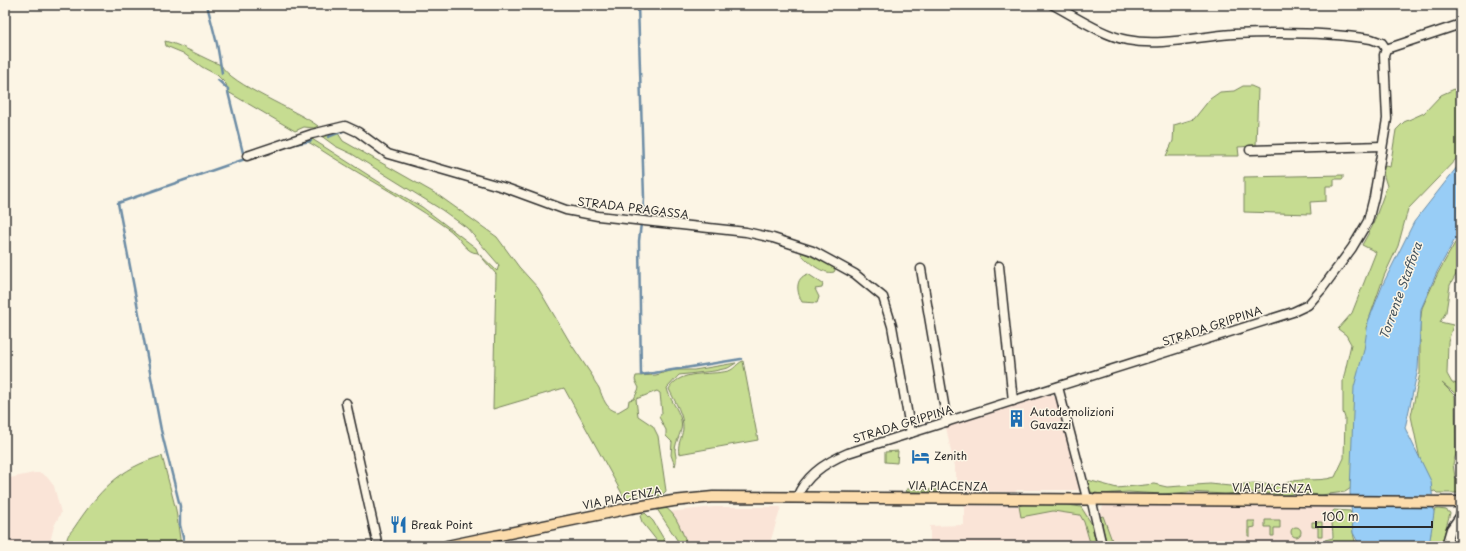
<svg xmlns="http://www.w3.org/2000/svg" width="1466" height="551" viewBox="0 0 1466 551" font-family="'Playpen Sans',sans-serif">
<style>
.built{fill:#fae4d7}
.green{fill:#c6dc91;stroke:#78845e}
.water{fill:#98cdf6;stroke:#6c8ca5}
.pier{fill:#fcf5e5}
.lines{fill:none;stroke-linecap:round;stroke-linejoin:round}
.stream{stroke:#6c8ca5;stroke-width:2.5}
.minor-casing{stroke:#2b2b2b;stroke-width:11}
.major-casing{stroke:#2b2b2b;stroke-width:13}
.minor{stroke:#fcf5e5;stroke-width:8}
.major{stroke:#fcdcac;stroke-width:10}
.labels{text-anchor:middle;stroke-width:3;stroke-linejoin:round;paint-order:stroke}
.street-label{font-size:11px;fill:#2b2b2b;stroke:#fcf5e5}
.poi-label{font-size:11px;fill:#2b2b2b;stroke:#fcf5e5;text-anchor:start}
.water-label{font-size:12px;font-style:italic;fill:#46545e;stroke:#fcf5e5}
</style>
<rect width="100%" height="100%" fill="#fcf5e5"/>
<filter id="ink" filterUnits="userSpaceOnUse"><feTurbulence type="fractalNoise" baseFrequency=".025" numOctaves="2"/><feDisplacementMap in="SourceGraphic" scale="8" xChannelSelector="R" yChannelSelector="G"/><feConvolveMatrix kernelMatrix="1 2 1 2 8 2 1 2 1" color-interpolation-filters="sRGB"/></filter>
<g filter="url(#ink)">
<g class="built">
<path d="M 1050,394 L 1058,398 L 1081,485 L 1079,490 L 1017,490 L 1015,492 L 959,491 L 946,427 Z"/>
<path d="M 34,473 L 41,473 L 47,477 L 54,486 L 61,513 L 54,526 L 49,546 L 5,546 L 5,479 Z"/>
<path d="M 1111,504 L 1334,507 L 1331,538 L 1322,538 L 1322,546 L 1106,546 L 1099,513 L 1104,505 Z"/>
<path d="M 964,505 L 1080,507 L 1087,513 L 1095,546 L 930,546 L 930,526 L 964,525 Z"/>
<path d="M 714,507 L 781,507 L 769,546 L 691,546 L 680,534 L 668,512 Z"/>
</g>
<g class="green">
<path d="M 165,41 C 185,46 202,58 221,65 C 231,85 297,110 318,126 L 314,128 L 304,127 L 295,131 L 228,92 L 226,84 L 217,75 L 202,67 L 183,53 L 166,46 Z"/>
<path d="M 1243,86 L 1251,86 L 1258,89 L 1256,146 L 1238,147 L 1239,156 L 1166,156 L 1173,141 L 1174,125 L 1194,119 L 1210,99 L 1220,92 L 1234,91 Z"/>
<path d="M 1461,86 L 1461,154 L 1408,209 L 1398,246 L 1384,276 L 1366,328 L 1371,358 L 1351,488 L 1345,492 L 1321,495 L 1297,493 L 1285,495 L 1250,492 L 1225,494 L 1189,492 L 1162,494 L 1128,492 L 1101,494 L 1086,491 L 1084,479 L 1117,488 L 1154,484 L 1167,487 L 1210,484 L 1230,486 L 1253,483 L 1282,486 L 1282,485 C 1298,476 1316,483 1335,477 L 1344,458 L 1345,418 L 1343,412 L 1343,381 L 1351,344 L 1346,335 L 1338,329 L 1352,313 L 1376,252 L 1362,245 L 1372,227 L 1387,186 L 1382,170 L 1385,166 L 1390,167 L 1396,130 L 1404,122 L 1424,113 L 1441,95 Z"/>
<path d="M 336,130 L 343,141 L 438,195 L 497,237 L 519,267 L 538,288 L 571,344 L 593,377 C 594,382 597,384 599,388 C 603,398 606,410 618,412 L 628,406 L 629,400 L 634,399 L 639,388 L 635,380 L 636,376 L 656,375 L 674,370 L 694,370 L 736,363 L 728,368 L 714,371 L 679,375 L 667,388 C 669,399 678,408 681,420 C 684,431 675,440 675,451 C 676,457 677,460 675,466 L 671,455 L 672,442 L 666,436 L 666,430 L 659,417 L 662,413 L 660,393 L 657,391 L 636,399 L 638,416 L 653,426 L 658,436 L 666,491 L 662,495 L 651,497 L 648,494 L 625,499 L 564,388 L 493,409 L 496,274 L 478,253 C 466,253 461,239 453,233 C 449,229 445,227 441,224 C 400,195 356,173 315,146 L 308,142 L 299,142 L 312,139 L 390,189 L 422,207 L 476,248 L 478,253 L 497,271 L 499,265 L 467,228 L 442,210 L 352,154 L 335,146 L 320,135 Z"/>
<path d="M 1343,175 L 1343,179 L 1334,179 L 1334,186 L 1326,186 L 1326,201 L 1310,202 L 1311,214 L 1244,212 L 1244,177 Z"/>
<path d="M 1461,239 L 1461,266 L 1450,285 L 1446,312 L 1440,322 L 1453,325 L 1448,342 L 1447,374 L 1452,383 L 1461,384 L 1461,395 L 1457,395 L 1442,383 L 1455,396 L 1456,454 L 1453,464 L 1455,477 L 1461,484 L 1461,493 L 1437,493 L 1435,491 L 1427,493 L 1411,416 L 1420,373 L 1420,325 L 1422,308 L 1438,273 L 1455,243 Z"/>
<path d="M 802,252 L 834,267 L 835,270 L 834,272 C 823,275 808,262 801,254 Z"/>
<path d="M 808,274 L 823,284 L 822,288 L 815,289 L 819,297 L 817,303 L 802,302 C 797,293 794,278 808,274 Z"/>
<path d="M 743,361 L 758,440 L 679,454 C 677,444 682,438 683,429 C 684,415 675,402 669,389 C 680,369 708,376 728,371 C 734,370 737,363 743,361 Z"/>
<path d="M 898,451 L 897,463 L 885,462 L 885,452 Z"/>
<path d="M 162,456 L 176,510 L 181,546 L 79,546 L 67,540 C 67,535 71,532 74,528 C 98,492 119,468 162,456 Z"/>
<path d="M 907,489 L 939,490 L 940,491 L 938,492 L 906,492 Z"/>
<path d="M 1024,504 L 1062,504 L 1081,507 L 1091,523 L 1097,546 L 1091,546 L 1084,522 L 1080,515 L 1053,511 L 1021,517 L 1019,506 Z"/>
<path d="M 662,506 C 678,512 681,534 689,546 L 681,546 L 657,509 Z"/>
<path d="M 1438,509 L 1446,510 L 1450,513 L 1441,546 L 1428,546 L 1434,510 Z"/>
<path d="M 1334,510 L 1350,511 C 1354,523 1351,534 1357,546 L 1323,546 L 1325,540 L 1333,538 C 1333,529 1331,521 1332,512 Z"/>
<path d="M 645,513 L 653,521 L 668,546 L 661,546 L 642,522 L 640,516 Z"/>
<path d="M 1103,516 L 1114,546 L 1107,546 L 1100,517 Z"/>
<path d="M 1265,520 L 1280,520 L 1280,528 L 1274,528 L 1274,536 L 1271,536 L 1271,527 L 1265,527 Z"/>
<path d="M 1248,521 L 1255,521 L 1255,527 L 1250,528 L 1250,536 L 1248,536 Z"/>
<path d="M 1312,522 L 1322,522 L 1322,536 L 1318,536 L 1318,527 L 1312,527 Z"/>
<circle cx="1296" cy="532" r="5"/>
</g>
<path class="water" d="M 1461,162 L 1461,235 L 1454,241 L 1437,272 L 1421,309 L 1418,369 L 1405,428 L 1431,481 L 1434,513 L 1429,546 L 1360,546 L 1353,533 L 1350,492 L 1354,387 L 1364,350 L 1368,322 L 1383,284 L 1414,222 Z"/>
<path class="pier" d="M 1348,495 L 1434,495 L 1436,507 L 1349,507 Z"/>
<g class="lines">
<g class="stream">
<path d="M 207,5 L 217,44 L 222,73"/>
<path d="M 638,5 L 644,198 L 643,215"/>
<path d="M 218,80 L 228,89 L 228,92 L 243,153"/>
<path d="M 328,137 L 348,129"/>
<path d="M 294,144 L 311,141"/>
<path d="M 641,223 L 639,241 L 641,375 L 741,359"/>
<path d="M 185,546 L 180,525 L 180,506 L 161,430 L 118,203 L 248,158"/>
</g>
<defs>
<g id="minor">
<path d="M 1053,5 C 1074,16 1104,36 1127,40 C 1162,47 1199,36 1233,34 C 1278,32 1326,32 1371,39 L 1382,43 L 1386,49"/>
<path d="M 1250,150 L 1382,146"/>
<path d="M 247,156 L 312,134 L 345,126 L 358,132 L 388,154 L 506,188 L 566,210 L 598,216 L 746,232 L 773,238 L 813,251 L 855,274 L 883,297 L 892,326 L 911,433"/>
<path d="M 999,266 L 1013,401"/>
<path d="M 921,269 L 947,422"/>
<path d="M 1058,387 L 1087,498"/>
<path d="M 346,403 L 378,546"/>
<path d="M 797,497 C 806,475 826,462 848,453 L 1293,312 L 1308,305 L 1321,290 L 1352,248 L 1368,221 L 1374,197 L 1387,119 L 1384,55 L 1386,49 L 1461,24"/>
<path d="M 1091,498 L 1102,546"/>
<path d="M 1446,546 L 1451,529 L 1461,515"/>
</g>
<path id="major" d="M 447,546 L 631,508 L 673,501 L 713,497 L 1461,502"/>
</defs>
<use href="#minor" class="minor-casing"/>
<use href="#major" class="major-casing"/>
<use href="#minor" class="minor"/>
<use href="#major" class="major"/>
</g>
</g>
<defs>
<symbol id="building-bare" viewBox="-9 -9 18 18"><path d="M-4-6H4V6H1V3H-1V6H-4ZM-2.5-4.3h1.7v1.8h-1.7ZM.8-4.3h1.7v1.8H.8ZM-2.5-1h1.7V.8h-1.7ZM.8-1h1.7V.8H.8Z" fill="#1f6fb2" stroke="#fcf5e5" stroke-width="2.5" paint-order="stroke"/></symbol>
<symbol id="hotel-bare" viewBox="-9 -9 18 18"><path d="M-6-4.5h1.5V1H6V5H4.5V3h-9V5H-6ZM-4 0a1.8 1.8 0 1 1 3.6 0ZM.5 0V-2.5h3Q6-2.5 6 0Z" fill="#1f6fb2" stroke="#fcf5e5" stroke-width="2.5" paint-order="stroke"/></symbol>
<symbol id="restaurant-bare" viewBox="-9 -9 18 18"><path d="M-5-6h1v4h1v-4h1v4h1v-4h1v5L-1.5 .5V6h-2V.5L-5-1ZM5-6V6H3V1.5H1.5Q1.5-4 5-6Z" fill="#1f6fb2" stroke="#fcf5e5" stroke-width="2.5" paint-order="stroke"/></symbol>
</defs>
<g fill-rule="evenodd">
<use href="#building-bare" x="1004" y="406" width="25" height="25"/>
<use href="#hotel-bare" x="908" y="444" width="25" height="25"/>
<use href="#restaurant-bare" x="386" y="512" width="25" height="25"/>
</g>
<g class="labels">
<g class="street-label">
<text transform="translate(633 208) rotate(7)" y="4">STRADA PRAGASSA</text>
<text transform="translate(1212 326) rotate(-18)" y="4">STRADA GRIPPINA</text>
<text transform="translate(903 424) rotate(-17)" y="4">STRADA GRIPPINA</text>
<text transform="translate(948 486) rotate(1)" y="4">VIA PIACENZA</text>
<text transform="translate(1272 488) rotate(1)" y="4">VIA PIACENZA</text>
<text transform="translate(622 498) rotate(-11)" y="4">VIA PIACENZA</text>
</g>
<g class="poi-label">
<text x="1030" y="416">Autodemolizioni<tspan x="1030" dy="13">Gavazzi</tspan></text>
<text x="934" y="460">Zenith</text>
<text x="411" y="529">Break Point</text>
</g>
<g class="water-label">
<text transform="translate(1401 291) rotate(-70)" y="4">Torrente Staffora</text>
</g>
</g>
<rect width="1466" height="551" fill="none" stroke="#fcf5e5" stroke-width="20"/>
<rect x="10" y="10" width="1446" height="531" fill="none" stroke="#2b2b2b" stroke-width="1.5" filter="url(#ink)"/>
<path d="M1316 521v6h116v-6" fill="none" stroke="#2b2b2b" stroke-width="2"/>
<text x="1322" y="521" font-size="12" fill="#2b2b2b" stroke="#fcf5e5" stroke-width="3" paint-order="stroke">100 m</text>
</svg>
